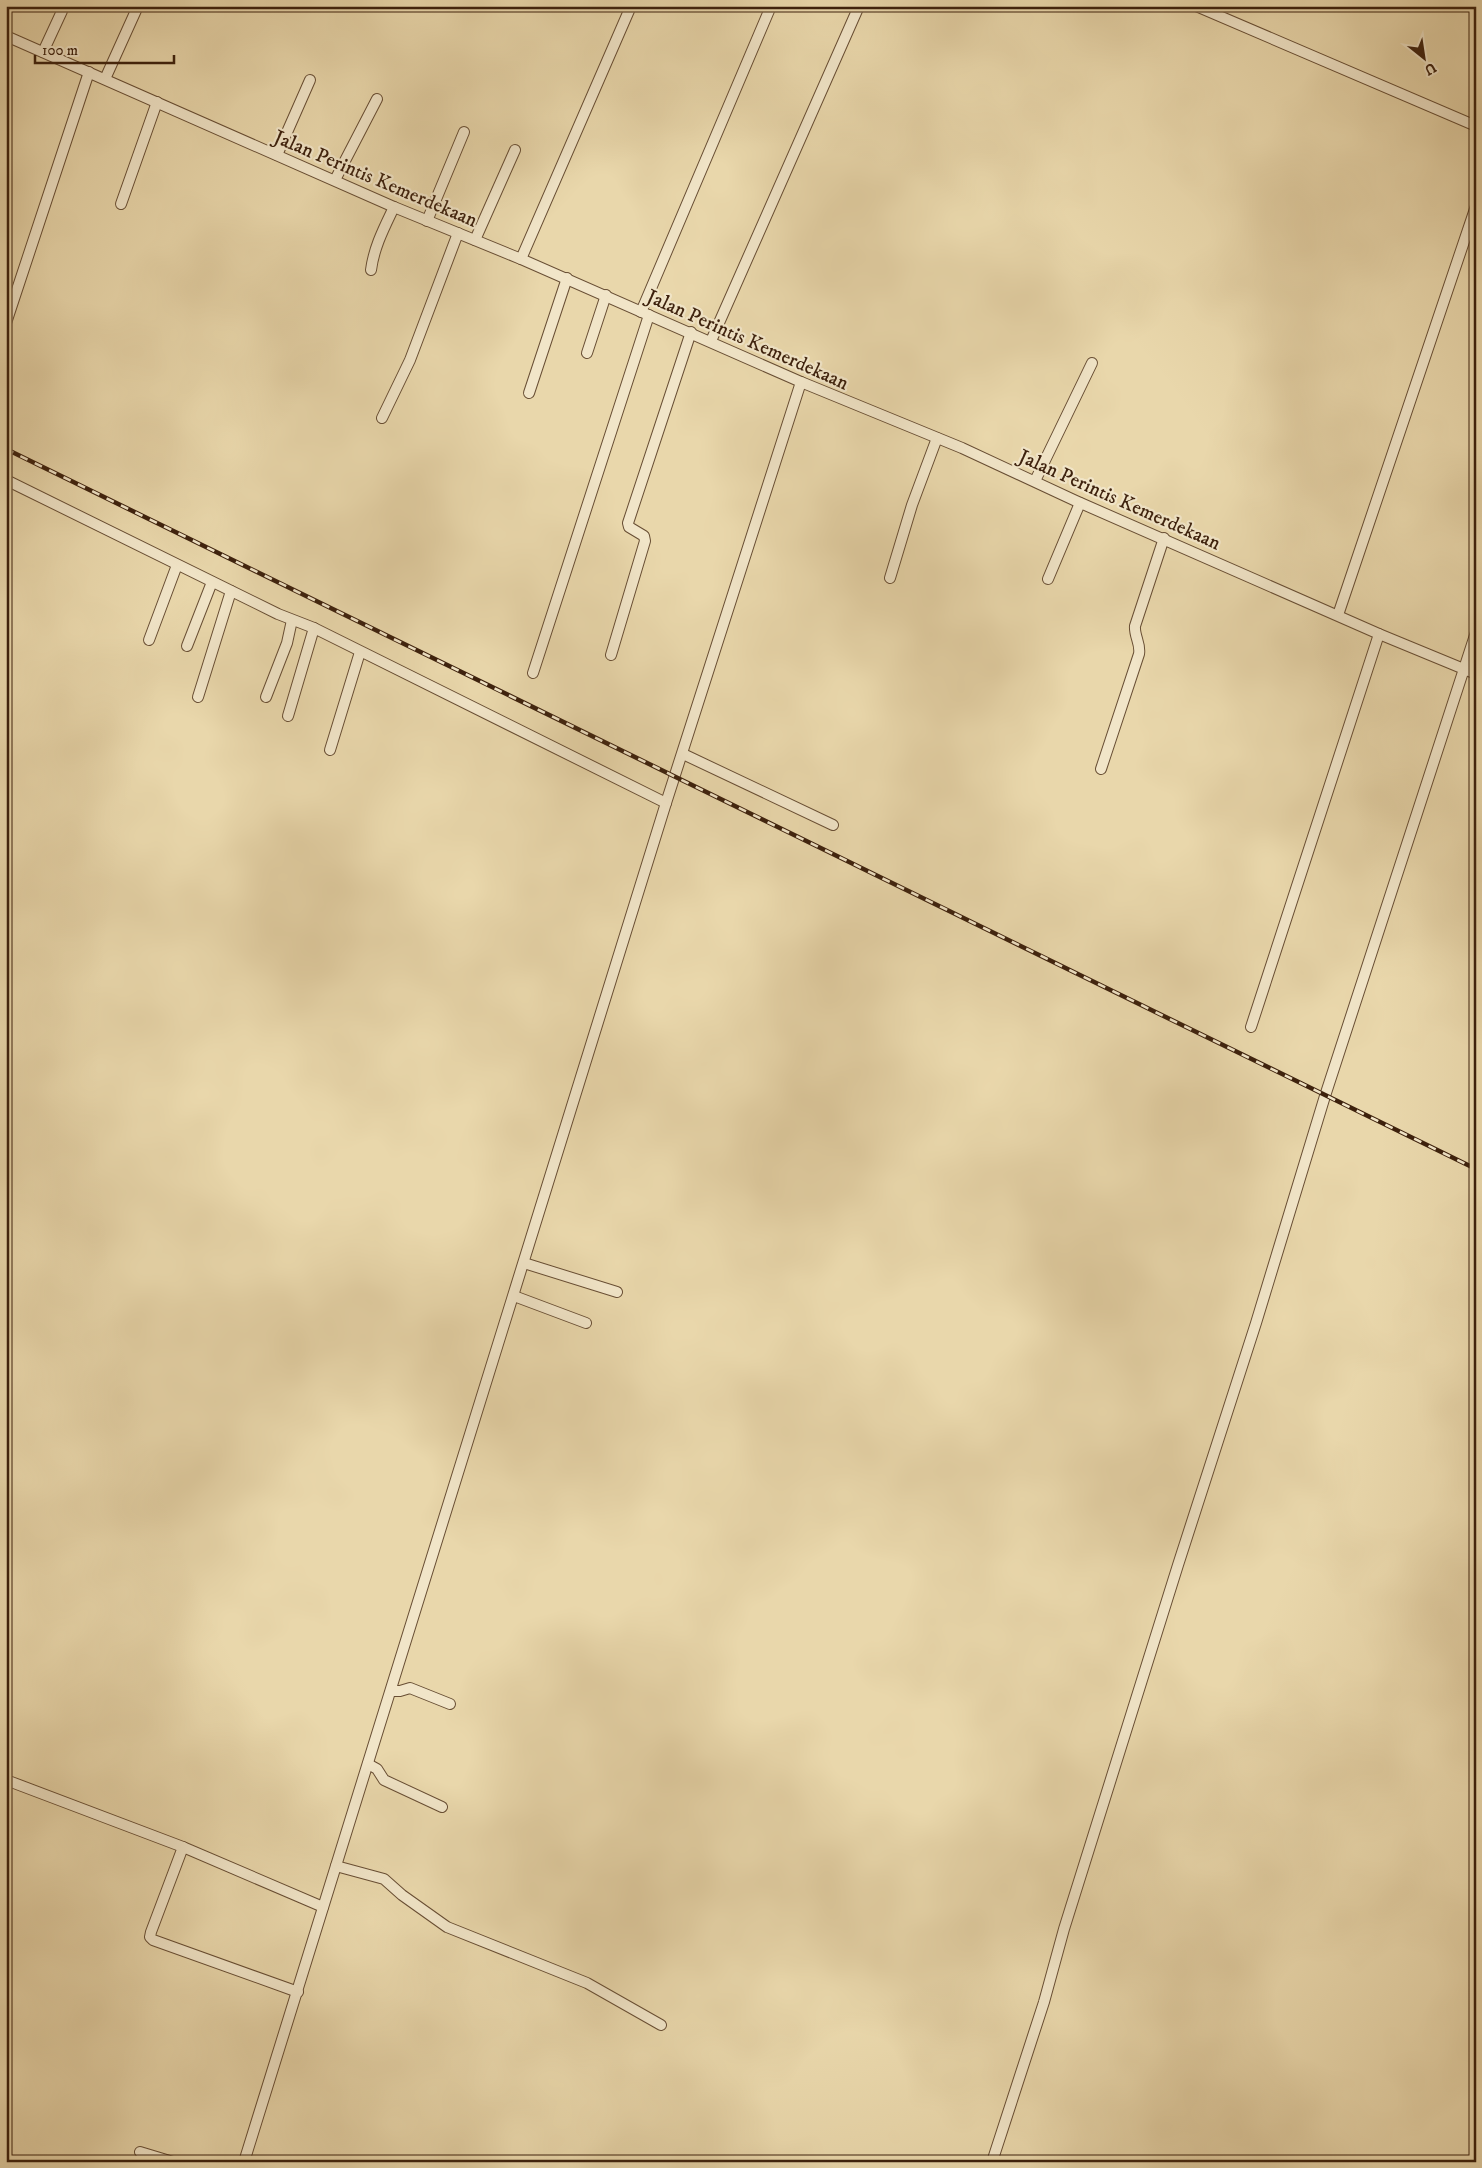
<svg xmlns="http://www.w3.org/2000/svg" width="1482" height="2168" viewBox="0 0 1482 2168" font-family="'IM FELL DW Pica',serif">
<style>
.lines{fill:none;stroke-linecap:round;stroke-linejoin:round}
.minor-casing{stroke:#684e34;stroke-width:12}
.minor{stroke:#f1e5c8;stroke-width:10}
.rail-casing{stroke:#3d210d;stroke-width:4.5}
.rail{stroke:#f1e5c8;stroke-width:2.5;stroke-dasharray:8;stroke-linecap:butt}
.labels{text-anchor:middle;stroke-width:4.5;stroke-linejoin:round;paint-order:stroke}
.street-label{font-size:20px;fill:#3d210d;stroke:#f1e5c8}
</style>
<rect width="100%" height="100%" fill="#e9d7ab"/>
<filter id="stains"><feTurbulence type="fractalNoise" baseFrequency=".004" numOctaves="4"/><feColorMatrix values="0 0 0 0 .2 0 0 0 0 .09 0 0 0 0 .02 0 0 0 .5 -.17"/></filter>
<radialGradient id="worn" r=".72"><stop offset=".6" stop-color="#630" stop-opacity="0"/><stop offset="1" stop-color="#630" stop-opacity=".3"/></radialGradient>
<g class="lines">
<defs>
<g id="minor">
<path d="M 1196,6 L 1476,126"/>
<path d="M 6,36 L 394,207 L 521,259 L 801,382 L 962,448 L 1076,501 L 1379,634 L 1476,674"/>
<path d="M 43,52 L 62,11"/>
<path d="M 105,79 L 138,6"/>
<path d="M 277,155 L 310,80"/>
<path d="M 335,180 L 377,99"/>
<path d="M 121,204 L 157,102"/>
<path d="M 427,221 L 464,132"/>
<path d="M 475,240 L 515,150"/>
<path d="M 521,259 L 631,6"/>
<path d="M 371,270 C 374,247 384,228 394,207"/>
<path d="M 641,312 L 771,6"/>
<path d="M 6,323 L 89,72"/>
<path d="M 711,341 L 859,6"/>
<path d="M 587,353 L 606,295"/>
<path d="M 529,393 L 567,278"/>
<path d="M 382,418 L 410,360 L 458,233"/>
<path d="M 6,480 L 278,614 L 314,628 L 666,803"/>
<path d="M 1035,481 L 1092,363"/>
<path d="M 890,578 L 912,505 L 937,438"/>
<path d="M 1048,579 L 1080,503"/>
<path d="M 1338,615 L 1476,206"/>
<path d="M 149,640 L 177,565"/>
<path d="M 187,646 L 212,582"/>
<path d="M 611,655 L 645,541 L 644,536 L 629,527 L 628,523 L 691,332"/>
<path d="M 533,673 L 649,315"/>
<path d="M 198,697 L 231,591"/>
<path d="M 266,697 L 287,643 L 292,620"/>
<path d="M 288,716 L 314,628"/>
<path d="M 330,750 L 360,652"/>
<path d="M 683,754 L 833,825"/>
<path d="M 1101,769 L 1139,654 C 1141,644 1134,636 1135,626 L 1164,538"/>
<path d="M 1251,1027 L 1379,634"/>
<path d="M 524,1263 L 617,1292"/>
<path d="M 514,1296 L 586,1323"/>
<path d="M 391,1691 L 400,1691 L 410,1688 L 450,1704"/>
<path d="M 368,1764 L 377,1769 L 384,1780 L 442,1807"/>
<path d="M 6,1780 L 183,1847"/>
<path d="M 336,1866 L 384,1879 L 402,1895 L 447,1927 L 587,1983 L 661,2025"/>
<path d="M 298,1992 L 153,1940 L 150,1937 L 151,1932 L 183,1847 L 323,1907"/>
<path d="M 140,2152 L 173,2162"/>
<path d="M 244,2162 L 666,803 L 801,382"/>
<path d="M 992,2162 L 1044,2002 L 1064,1929 L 1178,1565 L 1256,1323 L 1325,1096 L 1476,632"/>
</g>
</defs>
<use href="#minor" class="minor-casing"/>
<use href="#minor" class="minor"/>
<defs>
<path id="rail" d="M 6,449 L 1476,1169"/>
</defs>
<use href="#rail" class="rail-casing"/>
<use href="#rail" class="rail"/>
</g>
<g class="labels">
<g class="street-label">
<text transform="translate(376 178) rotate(23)" y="7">Jalan Perintis Kemerdekaan</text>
<text transform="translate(748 339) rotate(24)" y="7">Jalan Perintis Kemerdekaan</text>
<text transform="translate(1120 499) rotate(24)" y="7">Jalan Perintis Kemerdekaan</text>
</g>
</g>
<rect width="1482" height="2168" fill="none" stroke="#e9d7ab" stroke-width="25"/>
<rect x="8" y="8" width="1467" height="2153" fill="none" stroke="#3d210d" stroke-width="2.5"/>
<rect x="12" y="12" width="1457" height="2143" fill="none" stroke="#3d210d"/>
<g transform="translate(1424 58) rotate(150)" stroke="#f1e5c8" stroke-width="4" paint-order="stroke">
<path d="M0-4L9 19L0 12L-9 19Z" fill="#3d210d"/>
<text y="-8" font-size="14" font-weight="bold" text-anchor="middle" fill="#3d210d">U</text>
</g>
<path d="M35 55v8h139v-8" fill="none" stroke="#3d210d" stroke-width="2.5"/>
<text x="42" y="55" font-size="15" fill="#3d210d" stroke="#f1e5c8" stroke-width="4" paint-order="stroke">100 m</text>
<rect width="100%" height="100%" filter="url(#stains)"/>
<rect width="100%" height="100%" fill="url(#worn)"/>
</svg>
